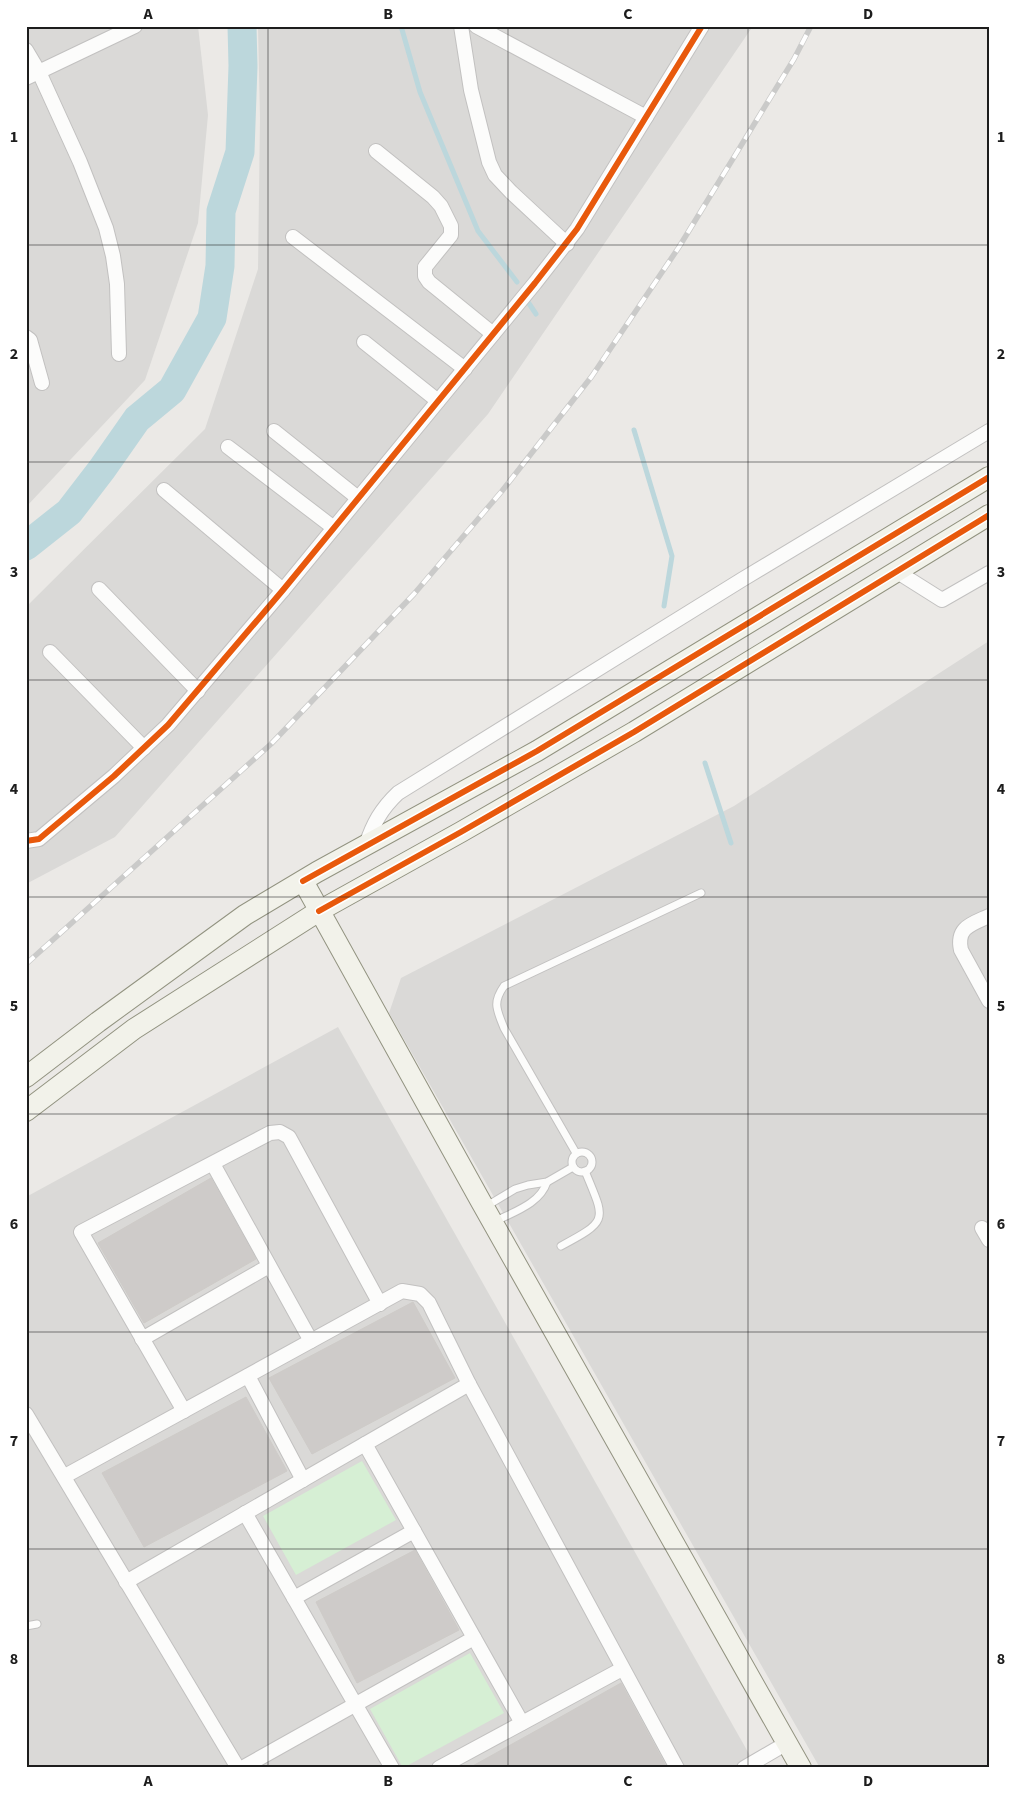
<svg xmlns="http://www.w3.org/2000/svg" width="1015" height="1794" viewBox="0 0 1015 1794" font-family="'Source Sans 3',sans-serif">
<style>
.residential{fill:#dad9d7}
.park{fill:#d6efd4}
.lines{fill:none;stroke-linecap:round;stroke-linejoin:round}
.stream{stroke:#bcd7dc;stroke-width:5}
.river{stroke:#bcd7dc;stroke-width:29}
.building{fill:#cecbc9;stroke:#cecbc8}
.lane-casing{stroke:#c2c1c0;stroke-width:9}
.street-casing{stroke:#c2c1c0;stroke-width:16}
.secondary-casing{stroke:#929380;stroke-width:22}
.lane{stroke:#fcfcfb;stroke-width:7}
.street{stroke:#fcfcfb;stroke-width:14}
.secondary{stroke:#f2f2ea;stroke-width:20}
.rail-casing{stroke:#cacac9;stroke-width:5.5}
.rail{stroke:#fff;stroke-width:4;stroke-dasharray:11;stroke-linecap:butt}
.cycleway-casing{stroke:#fff;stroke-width:9}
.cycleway{stroke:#e8590c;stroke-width:6}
.grid{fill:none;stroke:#1d1d1d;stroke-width:1;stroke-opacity:0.55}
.neatline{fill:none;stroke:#1d1d1d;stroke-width:2}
.grid-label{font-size:16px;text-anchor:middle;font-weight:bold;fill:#1d1d1d}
</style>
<rect width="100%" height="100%" fill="#ebe9e6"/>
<g class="residential">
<path d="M 26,26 L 198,26 L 208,115 L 198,223 L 145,380 L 26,507 Z"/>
<path d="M 258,26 L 753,26 L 488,414 L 115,837 L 26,884 L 26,607 L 205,429 L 258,269 L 260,118 Z"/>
<path d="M 989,641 L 989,1768 L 820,1768 L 389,1013 L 401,978 L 734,806 Z"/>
<path d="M 338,1027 L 757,1768 L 26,1768 L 26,1197 Z"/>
</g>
<g class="park">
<path d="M 362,1461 L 396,1520 L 296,1575 L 263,1516 Z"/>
<path d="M 470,1653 L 504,1713 L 403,1768 L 370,1709 Z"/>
</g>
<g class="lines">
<g class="stream">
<path d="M 401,26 L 420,92 L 478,231 L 517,282"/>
<path d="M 528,302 L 536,314"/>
<path d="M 634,430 L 672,556 L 664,606"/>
<path d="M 705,763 L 731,843"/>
</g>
<path class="river" d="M 26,546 L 69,512 L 102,469 L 137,419 L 172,390 L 212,318 L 220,266 L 221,211 L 240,152 L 243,66 L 242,26"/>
</g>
<g class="building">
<path d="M 211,1178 L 256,1259 L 144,1323 L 98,1243 Z"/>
<path d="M 413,1302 L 455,1378 L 312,1454 L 269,1378 Z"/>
<path d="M 246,1397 L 287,1471 L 144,1547 L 102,1473 Z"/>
<path d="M 415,1550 L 459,1630 L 357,1683 L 316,1602 Z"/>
<path d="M 621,1683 L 667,1768 L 469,1768 L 541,1728 Z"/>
</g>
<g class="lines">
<defs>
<g id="lane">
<circle cx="582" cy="1162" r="10"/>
<path d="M 576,1153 L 504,1028 C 497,1010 492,1003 504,986 L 701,893"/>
<path d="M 485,1207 L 515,1189 L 528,1185 L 547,1182 L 573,1167"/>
<path d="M 494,1222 C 513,1212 540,1204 547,1182"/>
<path d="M 561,1246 C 610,1220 605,1220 585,1171"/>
<path d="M 26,1626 L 37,1624"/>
</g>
<g id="street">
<path d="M 461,26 L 471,90 L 489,162 L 495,175 L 511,192 L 567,244"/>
<path d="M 476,26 L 646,117"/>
<path d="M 26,50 L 39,72 L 80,162 L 106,228 L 113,256 L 117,284 L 119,354"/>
<path d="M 26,78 L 135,26"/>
<path d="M 376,151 L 433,197 L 441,206 L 451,226 L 451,235 L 425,267 L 425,276 L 429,282 L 493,334"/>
<path d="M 293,237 L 465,369"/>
<path d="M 26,337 L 30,340 L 42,383"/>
<path d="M 364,342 L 438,401"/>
<path d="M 274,431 L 358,498"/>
<path d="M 228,447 L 334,528"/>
<path d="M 164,490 L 283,590"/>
<path d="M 896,571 L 942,600 L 989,573"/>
<path d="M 99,589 L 198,691"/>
<path d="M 50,652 L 144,748"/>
<path d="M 26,841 L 39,839 L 114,776 L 168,725 L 283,590 L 535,283 L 577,229 L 702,26"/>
<path d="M 366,845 C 373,824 381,809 398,793 L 743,579 L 989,431"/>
<path d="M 989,916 C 972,924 956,927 961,950 L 989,1001"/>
<path d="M 213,1164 L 311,1341"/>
<path d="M 982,1228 L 989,1240"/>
<path d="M 142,1339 L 269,1266"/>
<path d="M 248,1376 L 303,1480"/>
<path d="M 184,1411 L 81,1232 L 270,1133 L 280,1132 L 289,1137 L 380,1304"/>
<path d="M 26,1414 L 238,1768"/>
<path d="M 365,1444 L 522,1723"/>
<path d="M 65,1476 L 402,1291 L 420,1294 L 429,1303 L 469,1384 L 677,1768"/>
<path d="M 245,1513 L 392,1768"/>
<path d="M 126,1582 L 469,1384"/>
<path d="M 294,1598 L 414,1531"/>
<path d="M 242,1768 L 474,1638"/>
<path d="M 439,1768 L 622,1669"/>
<path d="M 744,1768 L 787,1743"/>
</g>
<g id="secondary">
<path d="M 303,881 L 480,1200 L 801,1768"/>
<path d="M 26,1077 L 98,1022 L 245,915 L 317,872 L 537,751 L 989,477"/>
<path d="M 26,1111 L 134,1029 L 319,911 L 461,832 L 634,732 L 989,515"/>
</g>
</defs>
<use href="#lane" class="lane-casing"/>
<use href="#street" class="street-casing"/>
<use href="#secondary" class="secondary-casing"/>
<use href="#lane" class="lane"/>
<use href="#street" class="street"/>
<use href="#secondary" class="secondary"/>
<defs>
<path id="rail" d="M 26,964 L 271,744 L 414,594 L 502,491 L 592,376 L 679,247 L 794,59 L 811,26"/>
</defs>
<use href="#rail" class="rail-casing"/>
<use href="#rail" class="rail"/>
<defs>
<g id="cycleway">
<path d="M 26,841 L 39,839 L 114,776 L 168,725 L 283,590 L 535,283 L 577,229 L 702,26"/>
<path d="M 303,881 L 537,751 L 989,477"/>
<path d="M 319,911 L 461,832 L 634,732 L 989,515"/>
</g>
</defs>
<use href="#cycleway" class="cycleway-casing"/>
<use href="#cycleway" class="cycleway"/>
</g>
<path class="grid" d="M 268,26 L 268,1768M 508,26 L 508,1768M 748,26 L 748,1768M 26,245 L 989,245M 26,462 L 989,462M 26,680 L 989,680M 26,897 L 989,897M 26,1114 L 989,1114M 26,1332 L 989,1332M 26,1549 L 989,1549"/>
<rect width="1015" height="1794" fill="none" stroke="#ffffff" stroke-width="55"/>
<rect x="28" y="28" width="960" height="1738" class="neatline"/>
<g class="grid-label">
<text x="148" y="19">A</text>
<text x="388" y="19">B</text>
<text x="628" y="19">C</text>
<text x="868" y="19">D</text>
<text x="14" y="142">1</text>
<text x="1001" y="142">1</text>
<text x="14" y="359">2</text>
<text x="1001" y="359">2</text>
<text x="14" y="577">3</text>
<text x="1001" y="577">3</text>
<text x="14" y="794">4</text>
<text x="1001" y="794">4</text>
<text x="14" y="1011">5</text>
<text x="1001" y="1011">5</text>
<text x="14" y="1229">6</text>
<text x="1001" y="1229">6</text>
<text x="14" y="1446">7</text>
<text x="1001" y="1446">7</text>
<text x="14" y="1664">8</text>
<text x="1001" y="1664">8</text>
<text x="148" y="1786">A</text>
<text x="388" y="1786">B</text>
<text x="628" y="1786">C</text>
<text x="868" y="1786">D</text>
</g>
</svg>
